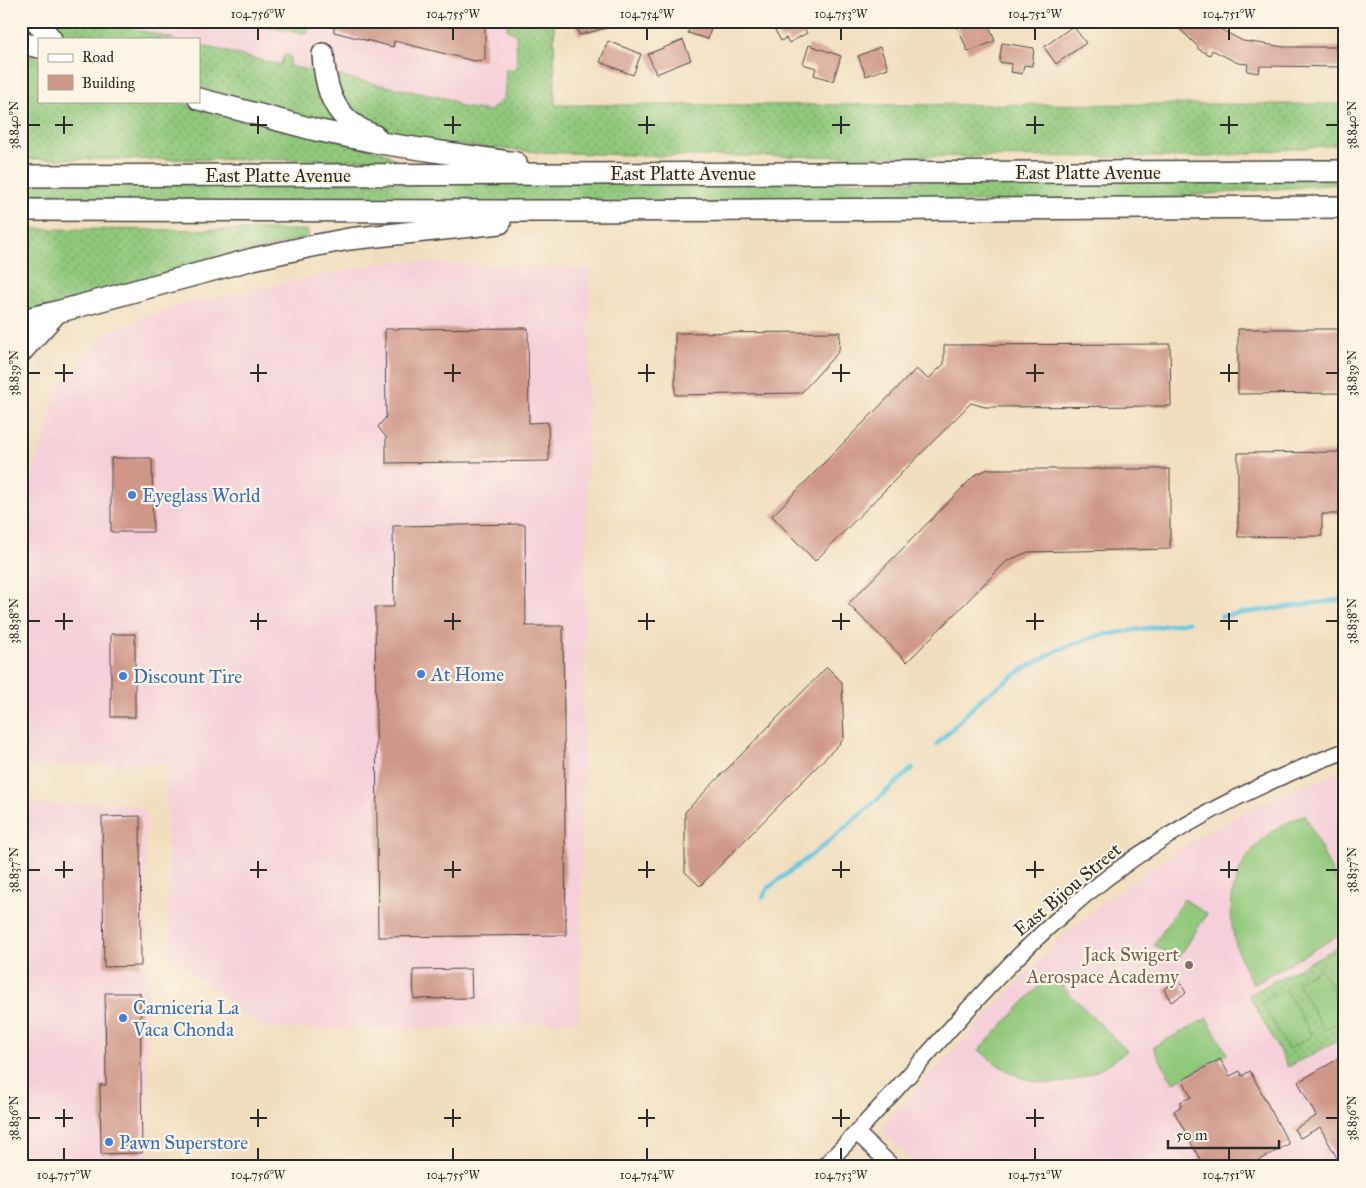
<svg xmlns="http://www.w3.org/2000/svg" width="1366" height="1188" viewBox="0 0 1366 1188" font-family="'IM FELL Great Primer',serif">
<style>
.built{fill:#f5cfd9}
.grass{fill:url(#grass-dots);stroke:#5e7a53}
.pitch{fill:#90c87b;stroke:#5e7a53}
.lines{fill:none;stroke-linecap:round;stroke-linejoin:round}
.stream{stroke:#62c5e0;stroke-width:4.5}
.building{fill:#cf9788}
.minor-casing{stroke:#494641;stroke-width:18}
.highway-casing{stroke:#494641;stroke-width:24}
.minor{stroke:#fff;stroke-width:15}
.highway{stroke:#fff;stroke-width:21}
.ticks{fill:none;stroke:#2b2b2b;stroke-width:2}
.shop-dot{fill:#3f7fe0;stroke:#fcf5e5;stroke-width:2}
.education-dot{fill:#8d6e63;stroke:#fcf5e5;stroke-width:2}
.labels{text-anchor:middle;stroke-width:4.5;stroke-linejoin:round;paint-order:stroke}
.street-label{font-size:19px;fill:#2b2b2b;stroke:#fcf5e5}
.shop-label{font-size:19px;fill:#366cbe;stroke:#fcf5e5;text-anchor:start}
.education-label{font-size:19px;fill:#785e54;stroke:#fcf5e5;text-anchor:end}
.neatline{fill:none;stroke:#2b2b2b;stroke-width:2}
.ticks-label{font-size:12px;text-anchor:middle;fill:#2b2b2b}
</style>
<defs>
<pattern id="grass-dots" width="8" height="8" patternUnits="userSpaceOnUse" patternTransform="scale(1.25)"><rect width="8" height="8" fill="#90c87b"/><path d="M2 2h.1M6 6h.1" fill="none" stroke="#76a365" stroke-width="1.8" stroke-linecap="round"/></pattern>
</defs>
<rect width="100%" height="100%" fill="#fcf5e5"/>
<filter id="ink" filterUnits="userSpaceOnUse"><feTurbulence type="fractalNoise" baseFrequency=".02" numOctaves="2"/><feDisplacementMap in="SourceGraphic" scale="10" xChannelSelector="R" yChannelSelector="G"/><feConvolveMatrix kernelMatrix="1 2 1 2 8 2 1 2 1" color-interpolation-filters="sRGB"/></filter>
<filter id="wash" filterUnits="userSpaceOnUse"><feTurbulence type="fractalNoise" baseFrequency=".0096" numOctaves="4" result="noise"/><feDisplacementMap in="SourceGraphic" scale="20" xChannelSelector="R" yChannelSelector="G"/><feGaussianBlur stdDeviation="1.12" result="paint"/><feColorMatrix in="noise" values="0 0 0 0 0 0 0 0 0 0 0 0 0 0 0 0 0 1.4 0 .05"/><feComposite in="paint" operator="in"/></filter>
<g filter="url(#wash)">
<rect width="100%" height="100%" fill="#f1debe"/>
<g class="built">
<path d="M 46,21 L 554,21 L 538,152 L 199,87 L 199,39 L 63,39 Z"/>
<path d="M 390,261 L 590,269 L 579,1021 L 413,1029 L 264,1028 L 170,956 L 166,763 L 21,767 L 21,523 L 57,388 L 107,332 L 177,306 Z"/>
<path d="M 1345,769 L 1345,1167 L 920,1167 L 885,1134 L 884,1124 L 1056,942 L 1100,905 L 1144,873 L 1193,840 L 1242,813 Z"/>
<path d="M 32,804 L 133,804 L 146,813 L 148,1165 L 21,1163 L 21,810 Z"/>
</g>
<g class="grass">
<path d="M 46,21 L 103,21 L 175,39 L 63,39 Z"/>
<path d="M 245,21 L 310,21 L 308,33 L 303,34 Z"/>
<path d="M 507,21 L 554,21 L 555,105 L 1345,104 L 1345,144 L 1209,157 L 657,156 L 538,152 L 427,142 L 353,129 L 199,87 L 199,45 L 280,65 L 285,54 L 291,56 L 289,66 L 449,99 L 461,107 L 490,111 L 504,98 L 506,69 L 517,68 L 516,34 L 507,29 Z"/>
<path d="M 28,55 L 39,58 L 39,101 L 177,101 L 209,112 L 382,151 L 396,160 L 21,159 L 21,56 Z"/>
<path d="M 1345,180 L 1344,184 L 1114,201 L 21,207 L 22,184 Z"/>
<path d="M 21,229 L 308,230 L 308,237 L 21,314 Z"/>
<path d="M 1345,943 L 1345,1037 L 1288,1067 L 1249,995 Z"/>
</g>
<g class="pitch">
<path d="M 1305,815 L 1345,899 L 1345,932 L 1253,984 C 1213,916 1227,843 1305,815 Z"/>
<path d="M 1184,899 L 1207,914 L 1178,959 L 1154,945 Z"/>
<path d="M 1345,957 L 1345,985 L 1333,963 Z"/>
<path d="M 1321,969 L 1345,1012 L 1345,1018 L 1324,1030 L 1297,982 Z"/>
<path d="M 1044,981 L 1058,982 L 1127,1051 C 1074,1092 1031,1096 979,1050 Z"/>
<path d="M 1285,989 L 1312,1036 L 1288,1049 L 1262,1002 Z"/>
<path d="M 1207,1018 L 1227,1054 L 1173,1083 L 1153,1047 Z"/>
</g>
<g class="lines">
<g class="stream">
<path d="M 1221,616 L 1345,599"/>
<path d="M 937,744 L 982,698 L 1022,670 L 1058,650 L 1097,636 L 1188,622"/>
<path d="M 763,897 L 768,888 L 825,845 L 913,768"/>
<path d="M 652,1167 L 653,1165"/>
</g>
</g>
<g id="blocks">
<g class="building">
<path d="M 334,21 L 485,21 L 485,60 L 474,61 L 394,41 L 393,47 L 334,32 Z"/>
<path d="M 575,21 L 617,21 L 618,25 L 579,35 Z"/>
<path d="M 691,21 L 713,21 L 708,39 L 688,33 Z"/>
<path d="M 770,21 L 800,21 L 807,33 L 789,43 L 786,38 L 781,41 Z"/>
<path d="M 955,21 L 987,21 L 995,41 L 968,52 Z"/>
<path d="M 1172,21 L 1204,21 L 1243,41 L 1284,47 L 1345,47 L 1345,67 L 1260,66 L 1259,73 L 1247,71 L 1248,64 L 1238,63 L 1212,50 L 1210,55 L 1198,49 L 1198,47 Z"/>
<path d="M 1073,26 L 1086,43 L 1056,64 L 1044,47 Z"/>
<path d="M 683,40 L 691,60 L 656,74 L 648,54 Z"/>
<path d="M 608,41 L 641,54 L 633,75 L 600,62 Z"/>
<path d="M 1002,43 L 1034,48 L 1032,66 L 1024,65 L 1022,74 L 1011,72 L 1012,64 L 999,62 Z"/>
<path d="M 809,45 L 841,56 L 833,81 L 814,75 L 816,68 L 803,64 Z"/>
<path d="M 880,47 L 888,68 L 866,76 L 858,56 Z"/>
<path d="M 528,328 L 529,423 L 548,422 L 549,461 L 386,463 L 386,437 L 378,427 L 386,417 L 385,329 Z"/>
<path d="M 1238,329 L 1345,329 L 1345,393 L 1238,394 Z"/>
<path d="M 840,332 L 839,351 L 801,393 L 675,395 L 675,333 Z"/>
<path d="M 1170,344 L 1171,406 L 985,407 L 971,403 L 815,561 L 772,516 L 916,369 L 928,379 L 944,364 L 944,345 Z"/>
<path d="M 1345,452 L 1345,514 L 1322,514 L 1322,536 L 1238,537 L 1238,453 Z"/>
<path d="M 111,458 L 152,458 L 153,532 L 111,532 Z"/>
<path d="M 988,469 L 1170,469 L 1170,549 L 1028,552 L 1007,561 L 907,662 L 848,604 L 975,475 Z"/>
<path d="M 525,524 L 526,626 L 563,626 L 566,935 L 378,937 L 375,607 L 394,607 L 393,526 Z"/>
<rect x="111" y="634" width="24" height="83"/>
<path d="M 827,667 L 842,682 L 844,739 L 700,886 L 685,872 L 685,812 Z"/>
<path d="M 140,816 L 141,966 L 104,967 L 102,817 Z"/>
<path d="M 471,969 L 472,998 L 414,999 L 413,970 Z"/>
<path d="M 1179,980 L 1186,993 L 1171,1002 L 1164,989 Z"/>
<path d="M 105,993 L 140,993 L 142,1153 L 101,1154 L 100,1085 L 106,1085 Z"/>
<path d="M 1345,1055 L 1345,1167 L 1342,1167 L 1320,1127 L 1300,1138 L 1294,1129 L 1316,1116 L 1298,1082 Z"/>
<path d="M 1220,1059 L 1230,1076 L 1240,1071 L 1242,1076 L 1250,1071 L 1289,1144 L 1247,1167 L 1204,1167 L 1174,1111 L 1181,1106 L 1180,1102 L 1191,1097 L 1183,1080 Z"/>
</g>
</g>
</g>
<g filter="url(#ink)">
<use href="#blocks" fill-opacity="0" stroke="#494641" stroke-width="1"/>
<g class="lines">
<defs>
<g id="minor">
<path d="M 857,1133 L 893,1167"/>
<path d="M 823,1167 C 905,1086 975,992 1062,915 C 1144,841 1242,789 1345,751"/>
</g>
<g id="highway">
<path d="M 36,21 L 51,39"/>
<path d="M 21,43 L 39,47"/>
<path d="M 323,54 C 326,95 335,120 375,136"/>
<path d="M 199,99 L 316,130 L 380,143 L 516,163"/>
<path d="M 21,176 L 1345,171"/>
<path d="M 21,210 L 569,211 L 1345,207"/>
<path d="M 21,320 L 57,312"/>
<path d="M 21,352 L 57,312 L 253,259 L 307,247 L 349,239 L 500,223"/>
</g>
</defs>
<use href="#minor" class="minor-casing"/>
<use href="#highway" class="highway-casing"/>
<use href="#minor" class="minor"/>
<use href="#highway" class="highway"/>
</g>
</g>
<path class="ticks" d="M 258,28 L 258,40M 453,28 L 453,40M 647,28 L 647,40M 841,28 L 841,40M 1035,28 L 1035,40M 1229,28 L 1229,40M 64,116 L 64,134M 258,116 L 258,134M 453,116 L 453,134M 647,116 L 647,134M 841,116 L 841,134M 1035,116 L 1035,134M 1229,116 L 1229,134M 28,125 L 40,125M 55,125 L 73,125M 250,125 L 267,125M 444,125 L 461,125M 638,125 L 655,125M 832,125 L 850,125M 1026,125 L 1044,125M 1220,125 L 1238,125M 1326,125 L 1338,125M 64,364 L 64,382M 258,364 L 258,382M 453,364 L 453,382M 647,364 L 647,382M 841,364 L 841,382M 1035,364 L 1035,382M 1229,364 L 1229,382M 28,373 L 40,373M 55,373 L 73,373M 250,373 L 267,373M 444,373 L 461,373M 638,373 L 655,373M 832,373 L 850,373M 1026,373 L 1044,373M 1220,373 L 1238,373M 1326,373 L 1338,373M 64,613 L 64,630M 258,613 L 258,630M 453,613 L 453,630M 647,613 L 647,630M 841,613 L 841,630M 1035,613 L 1035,630M 1229,613 L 1229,630M 28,621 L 40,621M 55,621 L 73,621M 250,621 L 267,621M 444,621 L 461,621M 638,621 L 655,621M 832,621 L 850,621M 1026,621 L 1044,621M 1220,621 L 1238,621M 1326,621 L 1338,621M 64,861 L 64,878M 258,861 L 258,878M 453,861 L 453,878M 647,861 L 647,878M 841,861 L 841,878M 1035,861 L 1035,878M 1229,861 L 1229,878M 28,870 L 40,870M 55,870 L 73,870M 250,870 L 267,870M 444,870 L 461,870M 638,870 L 655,870M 832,870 L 850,870M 1026,870 L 1044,870M 1220,870 L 1238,870M 1326,870 L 1338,870M 64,1109 L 64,1127M 258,1109 L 258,1127M 453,1109 L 453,1127M 647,1109 L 647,1127M 841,1109 L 841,1127M 1035,1109 L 1035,1127M 28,1118 L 40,1118M 55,1118 L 73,1118M 250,1118 L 267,1118M 444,1118 L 461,1118M 638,1118 L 655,1118M 832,1118 L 850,1118M 1026,1118 L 1044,1118M 1326,1118 L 1338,1118M 64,1148 L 64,1160M 258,1148 L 258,1160M 453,1148 L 453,1160M 647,1148 L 647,1160M 841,1148 L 841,1160M 1035,1148 L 1035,1160M 1229,1148 L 1229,1160"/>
<g class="shop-dot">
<circle cx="132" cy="495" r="5"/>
<circle cx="421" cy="674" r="5"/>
<circle cx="123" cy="676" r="5"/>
<circle cx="123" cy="1018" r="5"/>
<circle cx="109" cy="1142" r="5"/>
</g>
<circle class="education-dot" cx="1189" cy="965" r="5"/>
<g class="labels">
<g class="street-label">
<text x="1088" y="179">East Platte Avenue</text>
<text x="683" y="180">East Platte Avenue</text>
<text x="278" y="182">East Platte Avenue</text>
<text transform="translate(1067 889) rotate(-40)" y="7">East Bijou Street</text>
</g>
<g class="shop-label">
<text x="142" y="502">Eyeglass World</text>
<text x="431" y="681">At Home</text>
<text x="133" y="683">Discount Tire</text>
<text x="133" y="1014">Carniceria La<tspan x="133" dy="22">Vaca Chonda</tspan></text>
<text x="119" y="1149">Pawn Superstore</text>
</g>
<g class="education-label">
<text x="1179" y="961">Jack Swigert<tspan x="1179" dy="22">Aerospace Academy</tspan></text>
</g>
</g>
<rect width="1366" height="1188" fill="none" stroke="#fcf5e5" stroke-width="55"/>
<rect x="38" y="38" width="162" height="65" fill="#fcf5e5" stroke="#a8a49b"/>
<rect x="48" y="54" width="25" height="8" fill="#ffffff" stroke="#a8a49b"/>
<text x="82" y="62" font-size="15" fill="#2b2b2b">Road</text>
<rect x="48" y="75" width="25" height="15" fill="#cf9788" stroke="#a8a49b"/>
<text x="82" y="88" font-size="15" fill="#2b2b2b">Building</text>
<path d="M1168 1140v8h111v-8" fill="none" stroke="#2b2b2b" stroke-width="2.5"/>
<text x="1176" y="1140" font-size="15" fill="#2b2b2b" stroke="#fcf5e5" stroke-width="4" paint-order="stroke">50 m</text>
<rect x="28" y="28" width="1310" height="1132" class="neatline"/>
<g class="ticks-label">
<text x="258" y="18">104.756°W</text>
<text x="453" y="18">104.755°W</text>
<text x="647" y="18">104.754°W</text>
<text x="841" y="18">104.753°W</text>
<text x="1035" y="18">104.752°W</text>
<text x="1229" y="18">104.751°W</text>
<text transform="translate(14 125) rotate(-90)" y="4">38.840°N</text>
<text transform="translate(1352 125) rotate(-90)" y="4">38.840°N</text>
<text transform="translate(14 373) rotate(-90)" y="4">38.839°N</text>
<text transform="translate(1352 373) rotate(-90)" y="4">38.839°N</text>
<text transform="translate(14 621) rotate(-90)" y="4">38.838°N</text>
<text transform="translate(1352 621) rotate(-90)" y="4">38.838°N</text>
<text transform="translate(14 870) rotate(-90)" y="4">38.837°N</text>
<text transform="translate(1352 870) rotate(-90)" y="4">38.837°N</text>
<text transform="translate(14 1118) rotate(-90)" y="4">38.836°N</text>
<text transform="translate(1352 1118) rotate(-90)" y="4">38.836°N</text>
<text x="64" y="1179">104.757°W</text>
<text x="258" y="1179">104.756°W</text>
<text x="453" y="1179">104.755°W</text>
<text x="647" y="1179">104.754°W</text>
<text x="841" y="1179">104.753°W</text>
<text x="1035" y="1179">104.752°W</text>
<text x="1229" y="1179">104.751°W</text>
</g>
</svg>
